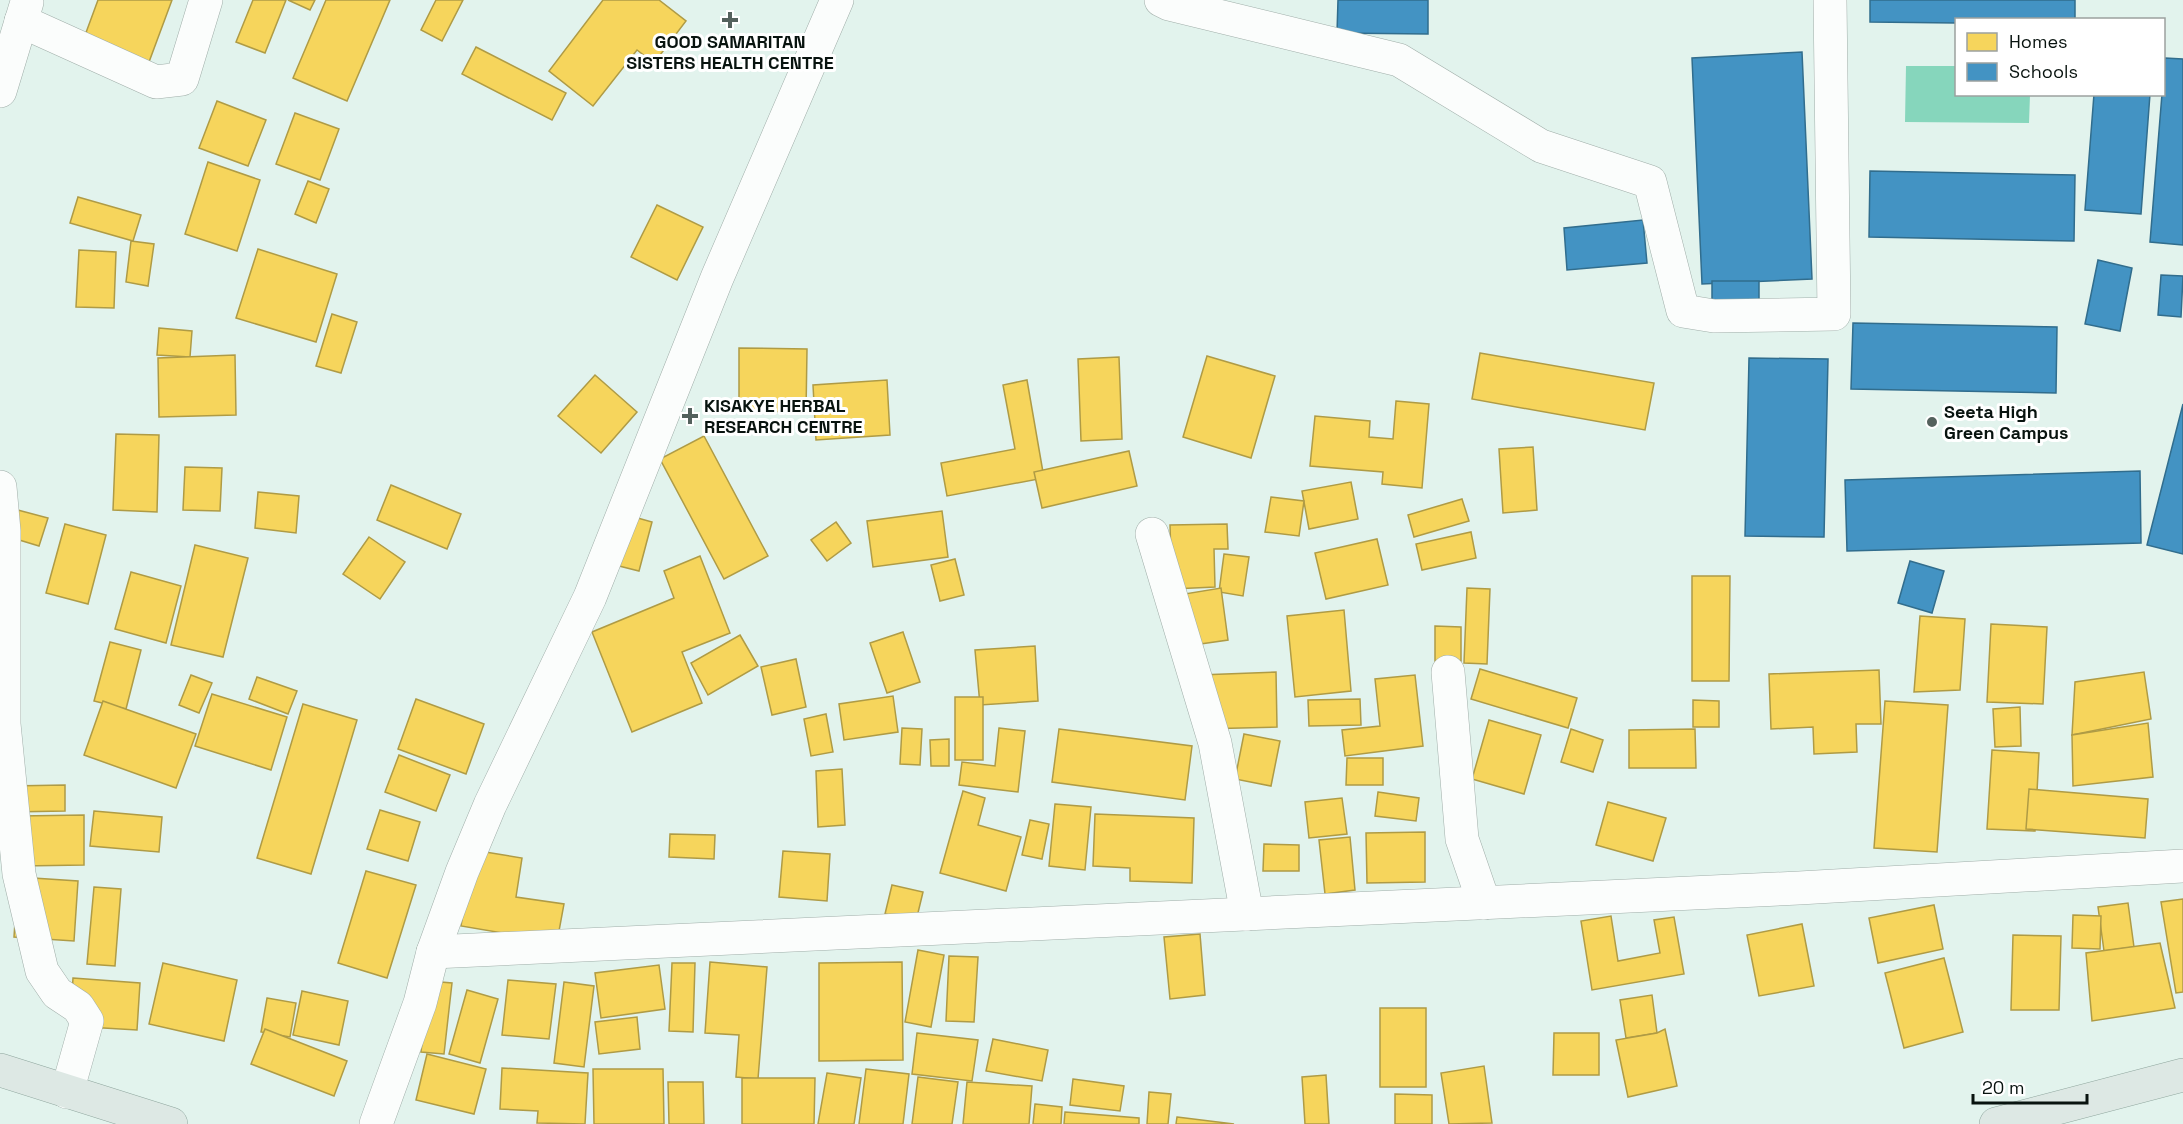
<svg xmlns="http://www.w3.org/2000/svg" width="2183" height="1124" viewBox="0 0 2183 1124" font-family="'Space Grotesk',sans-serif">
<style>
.water{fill:#86d6bc}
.homes{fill:#f6d55c;stroke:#af9b45;stroke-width:1.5}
.schools{fill:#4393c3;stroke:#316d8d;stroke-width:1.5}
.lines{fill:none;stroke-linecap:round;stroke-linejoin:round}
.minor-casing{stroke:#a0aea9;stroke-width:34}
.major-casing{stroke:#8fa69e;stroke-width:34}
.minor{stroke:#fbfdfc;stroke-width:33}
.major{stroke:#dde8e4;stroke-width:33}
.poi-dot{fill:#54615d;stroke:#fff;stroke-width:2}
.labels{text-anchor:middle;stroke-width:6;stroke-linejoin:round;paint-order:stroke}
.poi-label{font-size:18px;font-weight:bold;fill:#08130f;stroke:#fff;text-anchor:start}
</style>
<rect width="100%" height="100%" fill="#e2f3ed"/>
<path class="water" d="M 1906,66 L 1956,66 L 1956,94 L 2030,95 L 2029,123 L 1905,122 Z"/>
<g class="homes">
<path d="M 98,0 L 172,0 L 149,62 L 84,38 Z"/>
<path d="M 253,0 L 286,0 L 265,53 L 236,42 Z"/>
<path d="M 288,0 L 315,0 L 310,10 Z"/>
<path d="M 326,0 L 390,0 L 347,101 L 293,78 Z"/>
<path d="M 436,0 L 463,0 L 442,41 L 421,30 Z"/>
<path d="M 603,0 L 659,0 L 686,21 L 654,63 L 637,50 L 593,106 L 549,71 Z"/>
<path d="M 476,47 L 566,93 L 552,120 L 462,74 Z"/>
<path d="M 217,101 L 266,120 L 248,166 L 199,148 Z"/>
<path d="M 295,113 L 339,129 L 320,180 L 276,164 Z"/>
<path d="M 208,162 L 260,180 L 237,251 L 185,234 Z"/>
<path d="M 308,181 L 329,189 L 316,223 L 295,214 Z"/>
<path d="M 78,197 L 141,215 L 133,241 L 70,223 Z"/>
<path d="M 657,205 L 703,227 L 677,280 L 631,257 Z"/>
<path d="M 131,241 L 154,244 L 148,286 L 126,282 Z"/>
<path d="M 258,249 L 337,274 L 316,342 L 236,318 Z"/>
<path d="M 79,250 L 116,252 L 114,308 L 76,307 Z"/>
<path d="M 332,314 L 357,322 L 341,373 L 316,366 Z"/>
<path d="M 159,328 L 192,331 L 190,357 L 157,355 Z"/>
<path d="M 739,348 L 807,349 L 806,412 L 739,411 Z"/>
<path d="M 1480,353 L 1654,383 L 1645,430 L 1472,399 Z"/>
<path d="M 235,355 L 236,415 L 159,417 L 158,358 Z"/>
<path d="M 1207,356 L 1275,376 L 1251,458 L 1183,437 Z"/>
<path d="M 1119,357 L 1122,439 L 1081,441 L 1078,359 Z"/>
<path d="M 595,375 L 637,412 L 601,453 L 558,416 Z"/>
<path d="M 887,380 L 890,435 L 816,440 L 813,385 Z"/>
<path d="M 1027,380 L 1044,478 L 947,496 L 941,463 L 1015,449 L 1003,385 Z"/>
<path d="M 1396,401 L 1429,404 L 1422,488 L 1382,484 L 1383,472 L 1310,466 L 1315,416 L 1370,421 L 1369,437 L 1393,439 Z"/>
<path d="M 116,434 L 159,435 L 157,512 L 113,510 Z"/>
<path d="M 704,436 L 768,556 L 724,579 L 660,459 Z"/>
<path d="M 1533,447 L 1537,510 L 1503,513 L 1499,449 Z"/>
<path d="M 1129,451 L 1137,486 L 1042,508 L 1034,472 Z"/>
<path d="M 185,467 L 222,468 L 220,511 L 183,510 Z"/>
<path d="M 1351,482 L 1358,519 L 1309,529 L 1302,491 Z"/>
<path d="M 391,485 L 461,514 L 447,549 L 377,520 Z"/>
<path d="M 258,492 L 299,496 L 296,533 L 255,528 Z"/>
<path d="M 1271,497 L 1304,501 L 1299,536 L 1265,532 Z"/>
<path d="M 1462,499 L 1469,521 L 1414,537 L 1408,515 Z"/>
<path d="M 14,509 L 48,518 L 39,546 L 6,536 Z"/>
<path d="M 942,511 L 948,557 L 873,567 L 867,521 Z"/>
<path d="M 620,513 L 652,522 L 639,571 L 607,563 Z"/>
<path d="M 836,522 L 851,543 L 827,561 L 811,540 Z"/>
<path d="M 65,524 L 106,535 L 88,604 L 46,593 Z"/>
<path d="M 1227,524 L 1228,549 L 1214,549 L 1215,587 L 1172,589 L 1170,525 Z"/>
<path d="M 1471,532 L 1476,558 L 1422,570 L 1416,544 Z"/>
<path d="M 369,537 L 405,562 L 380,599 L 343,574 Z"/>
<path d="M 1377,539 L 1388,585 L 1326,599 L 1315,553 Z"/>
<path d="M 195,545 L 248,558 L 223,657 L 171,645 Z"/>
<path d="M 1224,554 L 1249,557 L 1243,596 L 1219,592 Z"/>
<path d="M 700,556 L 730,633 L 682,652 L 702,703 L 632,732 L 592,632 L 674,598 L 664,571 Z"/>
<path d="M 955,559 L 964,595 L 940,601 L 931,565 Z"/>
<path d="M 131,572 L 181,586 L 166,643 L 115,629 Z"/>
<path d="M 1692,576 L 1730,576 L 1729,681 L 1692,681 Z"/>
<path d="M 1221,588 L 1228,640 L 1173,648 L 1166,597 Z"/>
<path d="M 1467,588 L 1490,589 L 1487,664 L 1464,663 Z"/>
<path d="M 1344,610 L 1351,691 L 1295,697 L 1287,616 Z"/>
<path d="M 1920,616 L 1965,619 L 1960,690 L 1914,692 Z"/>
<path d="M 1991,624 L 2047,627 L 2043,704 L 1987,702 Z"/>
<path d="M 1435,626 L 1461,627 L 1461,661 L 1435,661 Z"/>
<path d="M 903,632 L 920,682 L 887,693 L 870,643 Z"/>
<path d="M 740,635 L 758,666 L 708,695 L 691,663 Z"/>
<path d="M 110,642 L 141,650 L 126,709 L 94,701 Z"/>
<path d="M 1035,646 L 1038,701 L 980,705 L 975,650 Z"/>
<path d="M 796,659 L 806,707 L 772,715 L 761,667 Z"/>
<path d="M 1480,669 L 1577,698 L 1568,728 L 1471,699 Z"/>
<path d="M 1879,670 L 1881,724 L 1856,724 L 1857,752 L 1814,754 L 1813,727 L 1771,729 L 1769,674 Z"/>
<path d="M 1276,672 L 1277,727 L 1200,729 L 1199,675 Z"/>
<path d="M 2144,672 L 2151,719 L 2072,735 L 2075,682 Z"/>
<path d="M 191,675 L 212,683 L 199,713 L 179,705 Z"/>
<path d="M 1415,675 L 1423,746 L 1345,756 L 1342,730 L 1380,726 L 1375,679 Z"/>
<path d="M 257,677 L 297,691 L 288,714 L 249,699 Z"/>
<path d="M 212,694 L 287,717 L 271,770 L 195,746 Z"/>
<path d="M 893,696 L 898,732 L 844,740 L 839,704 Z"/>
<rect x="955" y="697" width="28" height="63"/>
<path d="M 416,699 L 484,724 L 466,774 L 398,749 Z"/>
<path d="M 1360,699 L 1361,725 L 1309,726 L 1308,700 Z"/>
<path d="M 1693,700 L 1719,701 L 1719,727 L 1693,727 Z"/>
<path d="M 103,701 L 196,734 L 176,788 L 84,755 Z"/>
<path d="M 1885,701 L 1948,705 L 1937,852 L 1874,848 Z"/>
<path d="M 303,704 L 357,720 L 311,874 L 257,858 Z"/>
<path d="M 2020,707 L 2021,746 L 1995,747 L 1993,709 Z"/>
<path d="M 826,714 L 833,752 L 811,756 L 804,719 Z"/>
<path d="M 1489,720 L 1541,735 L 1524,794 L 1472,779 Z"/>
<path d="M 2148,723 L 2153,777 L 2073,786 L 2072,735 Z"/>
<path d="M 902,728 L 922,729 L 920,765 L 900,764 Z"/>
<path d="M 999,728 L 1025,731 L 1018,792 L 959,785 L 962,762 L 995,766 Z"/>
<path d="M 1059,729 L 1192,746 L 1185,800 L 1052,782 Z"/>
<path d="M 1571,729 L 1603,740 L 1593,772 L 1561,762 Z"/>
<path d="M 1695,729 L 1696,768 L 1629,768 L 1629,730 Z"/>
<path d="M 1244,734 L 1280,741 L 1271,786 L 1235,779 Z"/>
<path d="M 949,739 L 949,766 L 931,766 L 930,740 Z"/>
<path d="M 1992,750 L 2039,753 L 2035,831 L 1987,829 Z"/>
<path d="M 399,755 L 450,775 L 436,811 L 385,792 Z"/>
<path d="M 1347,758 L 1383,758 L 1383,785 L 1346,785 Z"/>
<path d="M 842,769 L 845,825 L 818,827 L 816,771 Z"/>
<path d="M 65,785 L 65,811 L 11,812 L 10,786 Z"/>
<path d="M 2029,789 L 2148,799 L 2145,838 L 2026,829 Z"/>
<path d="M 963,791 L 985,798 L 978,825 L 1021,837 L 1006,891 L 940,873 Z"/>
<path d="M 1378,792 L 1419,798 L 1416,821 L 1375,816 Z"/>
<path d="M 1342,798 L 1347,834 L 1309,838 L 1305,802 Z"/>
<path d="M 1608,802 L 1666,818 L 1653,861 L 1596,845 Z"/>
<path d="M 1055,804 L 1091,807 L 1085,870 L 1049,866 Z"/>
<path d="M 380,810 L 420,822 L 408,861 L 367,849 Z"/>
<path d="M 94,811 L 162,817 L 159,852 L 90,846 Z"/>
<path d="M 1095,814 L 1194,818 L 1192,883 L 1130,881 L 1130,868 L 1093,866 Z"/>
<path d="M 84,815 L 84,865 L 21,866 L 20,816 Z"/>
<path d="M 1030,820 L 1049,824 L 1042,859 L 1022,855 Z"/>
<path d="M 1425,832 L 1425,882 L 1367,883 L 1366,833 Z"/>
<path d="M 670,834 L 715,835 L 714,859 L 669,857 Z"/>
<path d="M 1350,837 L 1355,890 L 1325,894 L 1319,840 Z"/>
<path d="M 1264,844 L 1299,845 L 1299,871 L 1263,871 Z"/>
<path d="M 473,850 L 522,858 L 516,897 L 564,904 L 557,942 L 461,926 Z"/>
<path d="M 783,851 L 830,854 L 827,901 L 779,897 Z"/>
<path d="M 366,871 L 416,885 L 387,978 L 338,963 Z"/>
<path d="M 18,877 L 78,881 L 74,941 L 14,937 Z"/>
<path d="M 892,885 L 923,892 L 916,921 L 885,914 Z"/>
<path d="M 94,887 L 121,889 L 115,966 L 87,964 Z"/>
<path d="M 2183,899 L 2183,992 L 2176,993 L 2161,902 Z"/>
<path d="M 2128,903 L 2134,947 L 2104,951 L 2098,907 Z"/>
<path d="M 1934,905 L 1943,949 L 1878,963 L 1869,918 Z"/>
<path d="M 2073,915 L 2101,916 L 2100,949 L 2072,948 Z"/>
<path d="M 1611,916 L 1618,961 L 1660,953 L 1654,920 L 1674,917 L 1684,974 L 1592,990 L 1581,921 Z"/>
<path d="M 1802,924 L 1814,986 L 1759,996 L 1747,935 Z"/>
<path d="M 1200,934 L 1205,995 L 1170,999 L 1164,937 Z"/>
<path d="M 2013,935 L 2061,936 L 2059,1010 L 2011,1010 Z"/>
<path d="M 2160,943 L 2175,1008 L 2092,1021 L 2086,953 Z"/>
<path d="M 918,950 L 944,955 L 931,1027 L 905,1022 Z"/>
<path d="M 949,956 L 978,957 L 974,1022 L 946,1021 Z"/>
<path d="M 1944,958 L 1963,1032 L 1904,1048 L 1885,973 Z"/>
<path d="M 710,962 L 767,967 L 758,1079 L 736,1077 L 739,1035 L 705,1033 Z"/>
<path d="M 902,962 L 903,1060 L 819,1061 L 819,963 Z"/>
<path d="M 163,963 L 237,980 L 224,1041 L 149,1024 Z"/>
<path d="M 672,963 L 695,963 L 693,1032 L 669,1031 Z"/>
<path d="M 659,965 L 665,1009 L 601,1018 L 595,973 Z"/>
<path d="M 73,978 L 140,983 L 137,1030 L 70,1026 Z"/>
<path d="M 508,980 L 556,984 L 549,1039 L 502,1035 Z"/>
<path d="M 429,981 L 452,983 L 444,1054 L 421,1052 Z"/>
<path d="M 564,982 L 594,986 L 584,1067 L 554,1063 Z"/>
<path d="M 467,990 L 498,999 L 480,1063 L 449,1054 Z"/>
<path d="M 302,991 L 348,1001 L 339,1045 L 293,1035 Z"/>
<path d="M 1652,995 L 1657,1033 L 1626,1038 L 1620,1000 Z"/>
<path d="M 267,998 L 296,1003 L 290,1037 L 261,1032 Z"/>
<rect x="1380" y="1008" width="46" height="79"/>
<path d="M 637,1017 L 640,1049 L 599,1054 L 595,1022 Z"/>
<path d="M 265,1029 L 347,1061 L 334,1096 L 251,1064 Z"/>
<path d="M 1665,1029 L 1677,1086 L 1628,1097 L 1616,1040 L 1657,1033 Z"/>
<path d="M 917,1033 L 978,1040 L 972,1081 L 912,1074 Z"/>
<path d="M 1554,1033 L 1599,1033 L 1599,1075 L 1553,1075 Z"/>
<path d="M 993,1039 L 1048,1050 L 1042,1081 L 986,1071 Z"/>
<path d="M 427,1054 L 486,1069 L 474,1114 L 416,1100 Z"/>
<path d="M 1484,1066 L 1492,1123 L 1449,1124 L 1441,1073 Z"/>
<path d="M 502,1068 L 588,1073 L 585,1124 L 537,1123 L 538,1111 L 500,1109 Z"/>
<path d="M 593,1069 L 663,1069 L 664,1124 L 594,1124 Z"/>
<path d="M 866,1069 L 909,1074 L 903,1124 L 859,1124 Z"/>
<path d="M 827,1073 L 861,1078 L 854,1124 L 818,1124 Z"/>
<path d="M 1326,1075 L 1329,1124 L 1305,1124 L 1302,1077 Z"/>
<path d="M 918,1077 L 958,1082 L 952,1124 L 912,1124 Z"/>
<path d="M 742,1078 L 815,1078 L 814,1124 L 742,1124 Z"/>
<path d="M 1073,1079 L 1124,1086 L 1120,1111 L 1070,1105 Z"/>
<path d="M 668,1082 L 703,1082 L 704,1124 L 669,1124 Z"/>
<path d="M 967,1082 L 1032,1086 L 1029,1124 L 963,1124 Z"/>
<path d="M 1149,1092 L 1171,1094 L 1168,1124 L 1147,1124 Z"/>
<path d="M 1395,1094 L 1432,1095 L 1432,1124 L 1395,1124 Z"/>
<path d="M 1035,1104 L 1062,1107 L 1061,1124 L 1033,1124 Z"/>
<path d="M 1065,1112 L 1139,1118 L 1139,1124 L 1064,1124 Z"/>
<path d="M 1177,1117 L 1234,1124 L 1176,1124 Z"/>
</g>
<g class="schools">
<path d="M 1338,0 L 1428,0 L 1428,34 L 1337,33 Z"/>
<path d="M 1870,0 L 2075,0 L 2075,20 L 1956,20 L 1956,23 L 1870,22 Z"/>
<path d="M 1802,52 L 1812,279 L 1702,284 L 1692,58 Z"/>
<path d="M 2165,58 L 2183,59 L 2183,245 L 2150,242 L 2162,94 L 2164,94 Z"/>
<path d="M 2094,94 L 2150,94 L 2141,214 L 2085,210 Z"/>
<path d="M 1870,171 L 2075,175 L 2074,241 L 1869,237 Z"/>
<path d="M 1643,220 L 1647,263 L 1567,270 L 1564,228 Z"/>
<path d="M 2098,260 L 2132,268 L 2120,331 L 2085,324 Z"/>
<path d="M 2161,275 L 2183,276 L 2181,317 L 2158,315 Z"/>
<path d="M 1712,281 L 1759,281 L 1759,313 L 1712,314 Z"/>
<path d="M 1853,323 L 2057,327 L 2056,393 L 1851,389 Z"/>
<path d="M 1749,358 L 1828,359 L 1824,537 L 1745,536 Z"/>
<path d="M 2183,404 L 2183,554 L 2147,545 Z"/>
<path d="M 2140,471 L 2141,543 L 1847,551 L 1845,480 Z"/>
<path d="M 1910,561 L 1944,571 L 1932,613 L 1898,603 Z"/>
</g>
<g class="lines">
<defs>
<g id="minor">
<path d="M 1161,0 L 1169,4 L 1399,60 L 1541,146 L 1650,182 L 1683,311 L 1714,316 L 1834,314 L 1830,0"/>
<path d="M 21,21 L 156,82 L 182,79 L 206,0"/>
<path d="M 0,91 L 27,2"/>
<path d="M 0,487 L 4,531 L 4,724 L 19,874 L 42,971 L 57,993 L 78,1007 L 87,1021 L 67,1092"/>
<path d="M 1152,534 L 1215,743 L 1247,914"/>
<path d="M 1448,672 L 1462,839 L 1484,903"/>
<path d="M 433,952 L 1799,888 L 2183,866"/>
<path d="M 376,1124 L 420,1003 L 433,952 L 462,872 L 490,805 L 590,597 L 717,278 L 837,0"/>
</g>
<g id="major">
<path d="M 0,1070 L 171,1124"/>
<path d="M 1996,1124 L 2183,1075"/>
</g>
</defs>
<use href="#minor" class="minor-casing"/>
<use href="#major" class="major-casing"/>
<use href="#minor" class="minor"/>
<use href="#major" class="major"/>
</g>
<g class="poi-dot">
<path d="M727 11h6v6h6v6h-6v6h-6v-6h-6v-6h6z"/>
<path d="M687 407h6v6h6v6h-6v6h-6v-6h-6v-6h6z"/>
<circle cx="1932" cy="422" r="6"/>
</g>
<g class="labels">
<g class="poi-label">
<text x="730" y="48" text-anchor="middle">GOOD SAMARITAN<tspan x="730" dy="21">SISTERS HEALTH CENTRE</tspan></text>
<text x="704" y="412">KISAKYE HERBAL<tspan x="704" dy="21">RESEARCH CENTRE</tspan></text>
<text x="1944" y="418">Seeta High<tspan x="1944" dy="21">Green Campus</tspan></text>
</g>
</g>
<rect x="1955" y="18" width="210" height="78" fill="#ffffff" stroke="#9ca19f" stroke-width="1.5"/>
<rect x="1967" y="33" width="30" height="18" fill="#f6d55c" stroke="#9ca19f" stroke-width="1.5"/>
<text x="2009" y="48" font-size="18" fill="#08130f">Homes</text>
<rect x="1967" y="63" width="30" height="18" fill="#4393c3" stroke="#9ca19f" stroke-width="1.5"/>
<text x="2009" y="78" font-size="18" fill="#08130f">Schools</text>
<path d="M1973 1094v9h114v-9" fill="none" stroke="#08130f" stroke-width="3"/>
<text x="1982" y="1094" font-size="18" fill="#08130f" stroke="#ffffff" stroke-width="4.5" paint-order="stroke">20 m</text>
</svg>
